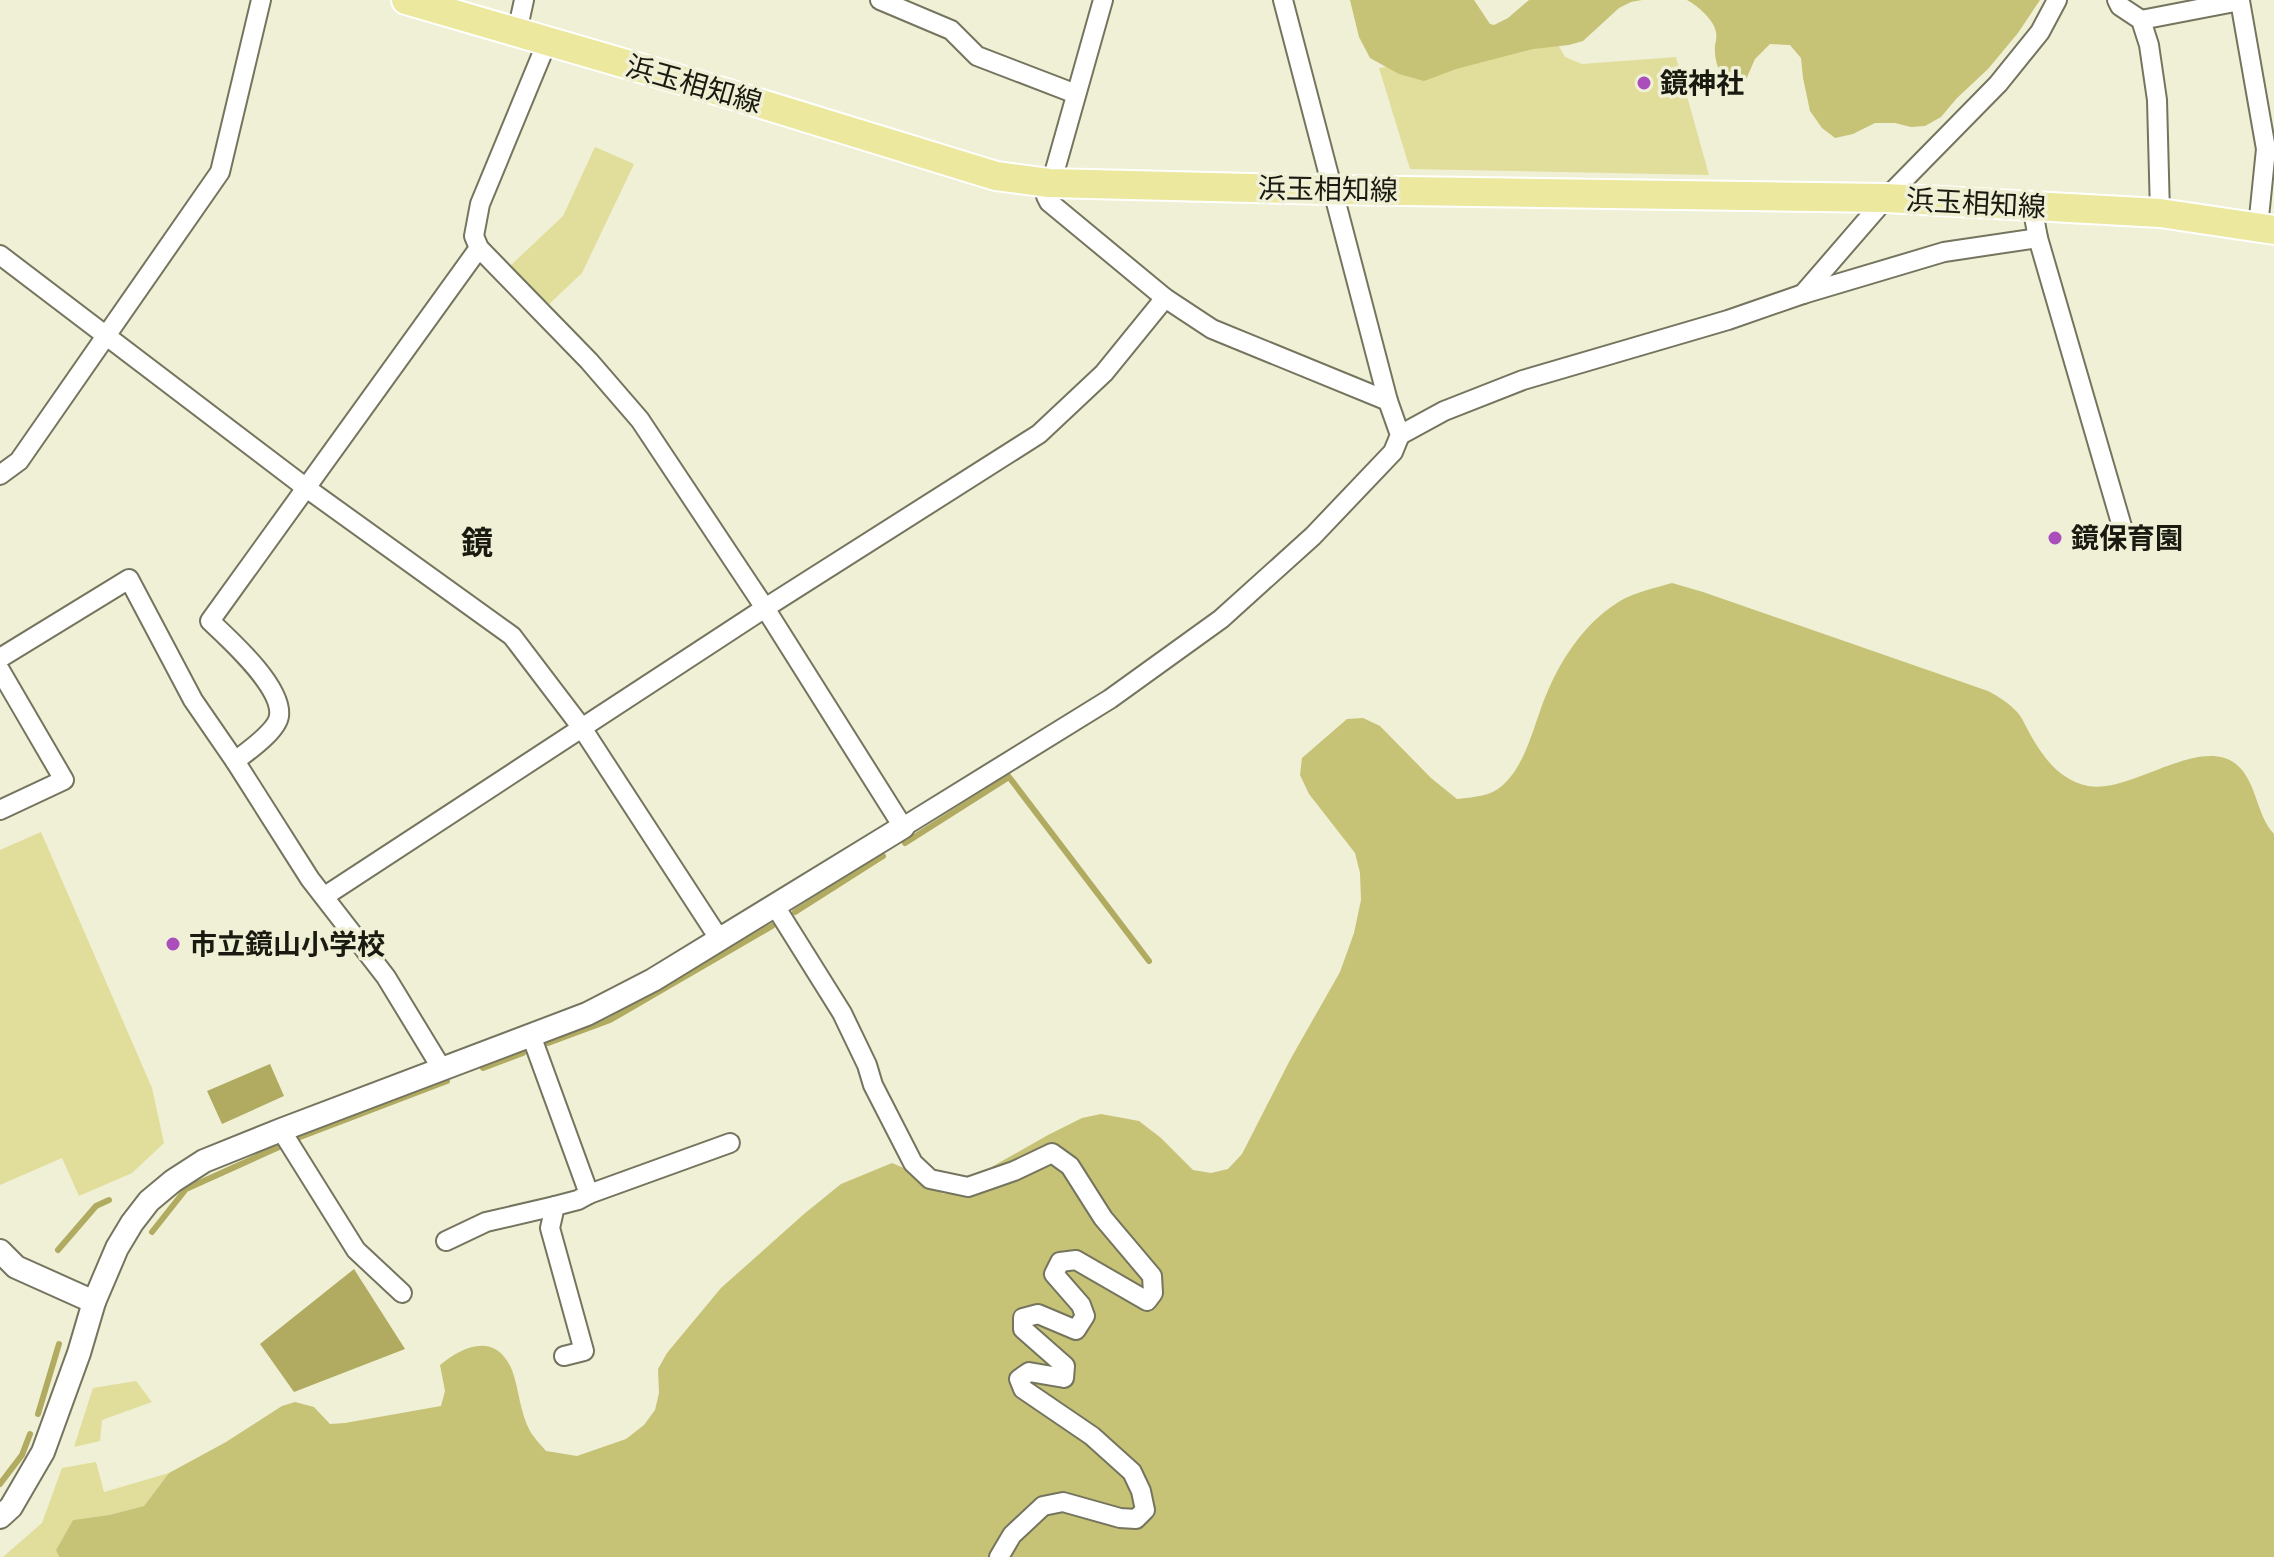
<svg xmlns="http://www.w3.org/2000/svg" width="2274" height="1557" viewBox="0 0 2274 1557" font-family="Overpass,'Noto Sans JP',sans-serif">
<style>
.green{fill:#e1dd9a}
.forest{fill:#c6c276}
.water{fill:#b0ab60}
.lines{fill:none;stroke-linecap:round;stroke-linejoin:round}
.stream{stroke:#b0ab60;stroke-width:6}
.minor-casing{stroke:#75745e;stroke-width:22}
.tertiary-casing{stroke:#75745e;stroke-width:26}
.primary-casing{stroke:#fff;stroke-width:32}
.minor{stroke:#fff;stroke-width:18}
.tertiary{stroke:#fff;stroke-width:22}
.primary{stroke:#ece89d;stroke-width:28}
.poi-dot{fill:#a94eba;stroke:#f0f0d7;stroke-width:3}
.labels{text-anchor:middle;stroke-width:7;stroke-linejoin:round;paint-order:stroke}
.poi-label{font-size:28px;font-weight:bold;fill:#1a1a11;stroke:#f0f0d7;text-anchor:start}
.street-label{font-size:28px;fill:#1a1a11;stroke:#f0f0d7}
.quarter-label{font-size:32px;font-weight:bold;fill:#1a1a11;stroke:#f0f0d7}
</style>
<rect width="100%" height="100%" fill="#f0f0d7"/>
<g class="green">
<path d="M 1556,41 L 1565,57 L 1582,64 L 1676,57 L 1709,175 L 1410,169 L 1379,68 Z"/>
<path d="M 595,147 L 634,164 L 582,273 L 546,307 L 509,267 L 563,216 Z"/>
<path d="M 41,832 L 152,1088 L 164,1143 L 132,1173 L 79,1196 L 62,1158 L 0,1185 L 0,850 Z"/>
<path d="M 136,1381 L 152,1402 L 102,1420 L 100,1441 L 74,1447 L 93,1388 Z"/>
<path d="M 96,1462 L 104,1492 L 169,1473 L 144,1506 L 109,1515 L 73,1520 L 56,1550 L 59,1557 L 3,1557 L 42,1523 L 62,1468 Z"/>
</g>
<g class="forest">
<path d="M 1350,0 L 1474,0 L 1490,24 L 1494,25 L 1508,18 L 1529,0 L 1642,0 L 1631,2 L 1619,8 L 1583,41 L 1569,45 L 1533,49 L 1456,69 L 1424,81 L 1399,74 L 1370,58 L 1359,37 Z"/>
<path d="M 1687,0 L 2040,0 L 2018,33 L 1988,69 L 1957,98 L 1941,117 L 1925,126 L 1911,127 L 1895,123 L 1875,123 L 1853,134 L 1835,138 L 1822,128 L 1810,111 L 1803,78 L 1801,58 L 1790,45 L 1770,44 L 1755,59 L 1744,84 C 1721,83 1714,66 1715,45 C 1716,41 1717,37 1716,32 C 1714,20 1698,6 1687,0 Z"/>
<path d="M 1672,583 L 1703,592 L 1988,691 C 1999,697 2009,703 2018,713 C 2023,719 2026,727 2030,734 C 2043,758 2060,780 2088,786 C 2131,794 2199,735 2236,764 C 2257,781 2256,815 2274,834 L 2274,1557 L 59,1557 L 56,1550 L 73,1520 L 109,1515 L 144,1506 L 169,1473 L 226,1442 L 282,1406 L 295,1402 L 314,1407 L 330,1424 L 345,1423 L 441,1406 L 445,1391 L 440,1365 C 464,1345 496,1332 512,1370 C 519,1389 520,1413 530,1431 C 534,1438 541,1445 546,1451 L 577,1456 L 626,1439 L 644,1425 L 655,1410 L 659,1393 L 658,1369 L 667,1353 L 721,1288 L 804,1214 L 841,1184 L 892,1163 L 906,1169 L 944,1194 L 1048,1135 L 1082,1118 L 1101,1114 L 1139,1121 L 1161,1138 L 1193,1170 L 1211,1173 L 1228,1169 L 1242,1154 L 1290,1060 L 1340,972 L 1354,933 L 1361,900 L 1360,873 L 1355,853 L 1309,794 L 1300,775 L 1302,758 L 1347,719 L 1363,718 L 1380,726 L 1431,778 L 1457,799 C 1473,797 1490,797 1503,785 C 1522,768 1531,737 1539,714 C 1554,670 1579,626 1620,601 C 1636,592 1655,588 1672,583 Z"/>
</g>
<g class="water">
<path d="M 270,1064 L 284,1096 L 222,1124 L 207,1091 Z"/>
<path d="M 354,1269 L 405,1349 L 294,1392 L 260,1344 Z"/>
</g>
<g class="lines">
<g class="stream">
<path d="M 905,843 L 1009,777 L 1149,961"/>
<path d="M 795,912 L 883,856"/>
<path d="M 548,1043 L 610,1020 L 772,926"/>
<path d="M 483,1068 L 523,1053"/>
<path d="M 300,1137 L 447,1081"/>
<path d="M 152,1232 L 186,1189 L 279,1147"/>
<path d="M 58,1250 L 96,1206 L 109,1200"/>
<path d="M 38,1414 L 59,1344"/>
<path d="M 0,1484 L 22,1455 L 30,1434"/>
</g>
<defs>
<g id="minor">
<path d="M 880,0 L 951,30 L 977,56 L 1076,94"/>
<path d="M 1103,0 L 1055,170 L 1049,183 L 1046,196 L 1049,202 L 1165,298 L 1212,329 L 1388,401"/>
<path d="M 2117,0 L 2120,6 L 2141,20 L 2149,45 L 2157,100 L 2160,213"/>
<path d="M 2141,20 L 2240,1 L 2266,149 L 2258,227"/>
<path d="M 517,32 L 524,0"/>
<path d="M 547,42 L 480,204 L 474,236 L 479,248 L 589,361 L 640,420 L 765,608 L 903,827 L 1110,699 L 1221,619 L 1313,536 L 1393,452 L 1400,435 L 1388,401 L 1283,0"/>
<path d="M 2032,206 L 2038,238 L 2123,530"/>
<path d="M 0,255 L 305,487 L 512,636 L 582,728 L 720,940"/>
<path d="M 1803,294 L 1886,198 L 1998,84 L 2040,32 L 2057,0"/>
<path d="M 1400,435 L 1444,411 L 1523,380 L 1728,320 L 1803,294 L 1944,252 L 2038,238"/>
<path d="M 0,475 L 19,461 L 220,172 L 261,0"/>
<path d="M 0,658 L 129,579 L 193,700 L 235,761 L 310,879 L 386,977 L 442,1069"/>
<path d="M 0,670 L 64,780 L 0,810"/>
<path d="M 235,761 C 247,752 277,731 279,716 C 283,687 229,639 210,621 L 479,248"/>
<path d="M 325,896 L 765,608 L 1039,434 L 1104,373 L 1165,298"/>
<path d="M 775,906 L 842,1013 L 867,1065 L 873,1085 L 913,1163 L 930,1179 L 968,1187 L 1014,1171 L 1052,1153 L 1070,1166 L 1103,1218 L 1152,1276 L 1153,1293 L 1147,1301 L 1076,1260 L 1060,1262 L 1054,1274 L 1081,1305 L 1085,1316 L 1076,1330 L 1038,1314 L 1023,1318 L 1023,1329 L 1065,1366 L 1064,1378 L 1029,1372 L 1019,1379 L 1023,1389 L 1092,1436 L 1132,1472 L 1141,1491 L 1145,1510 L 1136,1519 L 1120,1518 L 1063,1502 L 1043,1506 L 1012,1535 L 999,1557"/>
<path d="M 531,1035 L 589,1194 L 578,1200 L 555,1206 L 550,1228 L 584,1351 L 564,1356"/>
<path d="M 281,1130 L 356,1250 L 402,1293"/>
<path d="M 589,1194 L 730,1143"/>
<path d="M 446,1241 L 486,1222 L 555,1206"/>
</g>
<g id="tertiary">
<path d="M 0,1251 L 16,1267 L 94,1302"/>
<path d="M 0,1517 L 11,1507 L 43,1452 L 79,1353 L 94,1302 L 117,1248 L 132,1223 L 149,1201 L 173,1181 L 204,1161 L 281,1130 L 587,1014 L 653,980 L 903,827"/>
</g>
<path id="primary" d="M 406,0 L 726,93 L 996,176 L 1049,183 L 1333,190 L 1886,198 L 2160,213 L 2274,230"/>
</defs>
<use href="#minor" class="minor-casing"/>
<use href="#tertiary" class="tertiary-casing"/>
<use href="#primary" class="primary-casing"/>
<use href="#minor" class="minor"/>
<use href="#tertiary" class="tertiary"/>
<use href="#primary" class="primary"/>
</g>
<g class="poi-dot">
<circle cx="1644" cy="83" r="8"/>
<circle cx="2055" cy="538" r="8"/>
<circle cx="173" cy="944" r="8"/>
</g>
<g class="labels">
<g class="poi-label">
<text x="1660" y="93">鏡神社</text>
<text x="2071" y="548">鏡保育園</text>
<text x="189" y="954">市立鏡山小学校</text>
</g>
<g class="street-label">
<text transform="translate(694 84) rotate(16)" y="10">浜玉相知線</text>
<text transform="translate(1328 189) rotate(1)" y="10">浜玉相知線</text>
<text transform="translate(1976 203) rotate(3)" y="10">浜玉相知線</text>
</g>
<g class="quarter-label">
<text x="477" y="554">鏡</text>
</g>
</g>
</svg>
